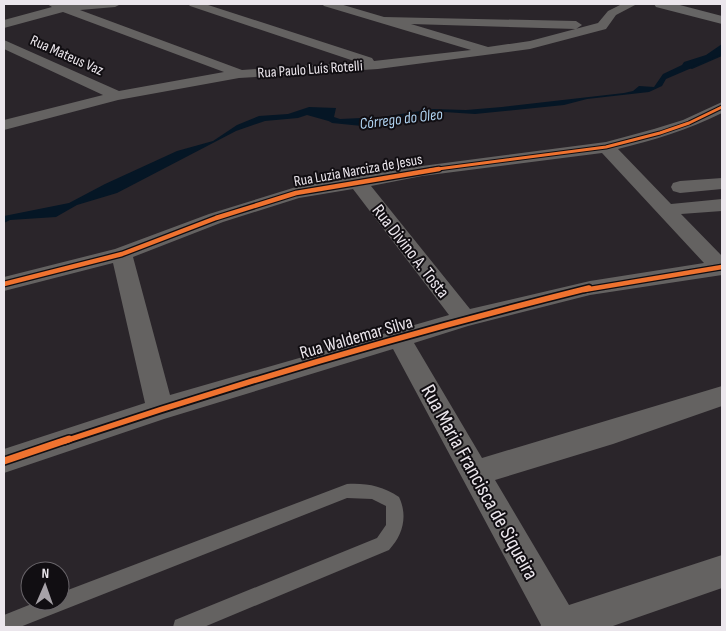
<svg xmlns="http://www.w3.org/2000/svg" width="726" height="631" viewBox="0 0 726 631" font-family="'Sofia Sans Condensed',sans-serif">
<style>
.water{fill:#051625}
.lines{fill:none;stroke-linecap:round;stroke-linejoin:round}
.stream{fill:#051625;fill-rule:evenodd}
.lane{fill:#646261;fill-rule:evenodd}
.street{fill:#646261;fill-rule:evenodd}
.secondary{fill:#666565;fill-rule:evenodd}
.cycleway-far3-casing{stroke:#110e12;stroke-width:5}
.cycleway-far2-casing{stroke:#110e12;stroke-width:7}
.cycleway-far1-casing{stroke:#110e12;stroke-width:9}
.cycleway-casing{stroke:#110e12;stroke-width:10}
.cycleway-far3{stroke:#ef722f;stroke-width:3}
.cycleway-far2{stroke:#ef722f;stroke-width:4.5}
.cycleway-far1{stroke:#ef722f;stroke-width:5.5}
.cycleway{stroke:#ef722f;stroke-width:7}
.labels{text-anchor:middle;stroke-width:4;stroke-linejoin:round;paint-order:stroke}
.far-street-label{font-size:15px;fill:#ebe6ec;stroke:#110e12}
.far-water-label{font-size:16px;font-style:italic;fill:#afd2f0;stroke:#110e12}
.street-label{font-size:18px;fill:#ebe6ec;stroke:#110e12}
.near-street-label{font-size:21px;fill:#ebe6ec;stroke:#110e12}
</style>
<rect width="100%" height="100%" fill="#2a252a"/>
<path class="water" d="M 722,44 L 722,55 L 666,79 L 662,86 L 649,92 L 587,99 L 564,105 L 505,111 L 475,114 L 444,112 L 362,125 L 332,122 L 307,115 L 298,118 L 265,121 L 236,131 L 117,193 L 77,205 L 56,217 L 10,220 L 4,223 L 4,216 L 69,203 L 105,184 L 177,151 L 213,141 L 237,125 L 259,116 L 288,114 L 309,107 L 336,108 L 334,117 L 340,119 L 382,117 L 433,109 L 466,110 L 502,107 L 624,93 L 633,91 L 639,86 L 654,87 L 663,74 L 682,65 L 684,62 L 706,55 Z"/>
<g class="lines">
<g class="stream">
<path d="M 722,54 L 722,56 L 692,69 L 689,68 Z"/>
<path d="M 329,119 L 331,119 L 333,121 L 362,124 L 368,122 L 370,123 L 362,126 L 332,123 L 329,121 Z"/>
</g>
<path class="lane" d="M 347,484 C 367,483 382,486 399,497 C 408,516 403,535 389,550 L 204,627 L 173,627 L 175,620 L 377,538 L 386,525 L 386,506 L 372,499 L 347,498 L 20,627 L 4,627 L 4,615 L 39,601 L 60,601 L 60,593 Z"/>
<g class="street">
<path d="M 47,4 L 121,4 L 115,7 L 80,10 L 242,70 L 357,62 L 190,6 L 188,4 L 205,4 L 372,58 L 374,61 L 471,50 L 324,6 L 322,4 L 340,4 L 384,17 L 576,21 L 582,25 L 576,29 L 411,24 L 488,47 L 530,41 L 598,23 L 608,11 L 622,4 L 637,4 L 616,15 L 606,29 L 530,49 L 378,69 L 239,78 L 118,100 L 4,130 L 4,120 L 103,95 L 4,49 L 4,40 L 119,91 L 224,72 L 63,12 L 4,28 L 4,20 L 52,7 Z"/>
<path d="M 722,102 L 722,113 C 688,130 654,140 618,149 L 671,204 L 722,199 L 722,211 L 681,214 L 722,256 L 722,275 L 590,295 L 468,326 L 414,343 L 482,458 L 722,386 L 722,406 L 613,444 L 495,480 L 569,605 L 722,555 L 722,588 L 610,627 L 540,627 L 541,625 L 393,349 L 164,419 L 4,473 L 4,449 L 145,403 L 113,263 L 4,291 L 4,277 L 115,249 L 209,214 L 296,187 L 422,166 L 606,142 L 654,129 L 683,120 ZM 602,153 L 704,263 L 590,281 L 470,309 L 371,186 L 422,176 ZM 353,189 L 449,315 L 170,395 L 133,257 L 223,222 L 299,198 Z"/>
<path d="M 722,178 L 722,189 L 680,193 L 673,191 L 671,187 L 673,183 L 680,181 Z"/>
</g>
<path class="secondary" d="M 654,4 L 676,4 L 722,16 L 722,24 L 656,7 Z"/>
<defs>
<path id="cycleway-far3" d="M 430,170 L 606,147 L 660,133 L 689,123 L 722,107"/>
<g id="cycleway-far2">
<path d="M 4,284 L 122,254 L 216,218 L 296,193 L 439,169"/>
<path d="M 584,290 L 722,267"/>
</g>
<path id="cycleway-far1" d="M 65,441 C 238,383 412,332 589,288"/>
<path id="cycleway" d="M 4,461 L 69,439"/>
</defs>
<use href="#cycleway-far3" class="cycleway-far3-casing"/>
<use href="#cycleway-far2" class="cycleway-far2-casing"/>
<use href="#cycleway-far1" class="cycleway-far1-casing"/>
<use href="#cycleway" class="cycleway-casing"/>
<use href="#cycleway-far3" class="cycleway-far3"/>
<use href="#cycleway-far2" class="cycleway-far2"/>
<use href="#cycleway-far1" class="cycleway-far1"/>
<use href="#cycleway" class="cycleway"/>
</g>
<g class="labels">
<g class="far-street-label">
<text transform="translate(67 55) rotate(24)" y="5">Rua Mateus Vaz</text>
<text transform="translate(310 69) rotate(-4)" y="5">Rua Paulo Luís Rotelli</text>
<text transform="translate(358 170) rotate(-10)" y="5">Rua Luzia Narciza de Jesus</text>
</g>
<g class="far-water-label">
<text transform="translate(401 118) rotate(-7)" y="6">Córrego do Óleo</text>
</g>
<g class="street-label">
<text transform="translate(411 251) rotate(52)" y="6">Rua Divino A. Tosta</text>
<text transform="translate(356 337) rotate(-16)" y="6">Rua Waldemar Silva</text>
</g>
<g class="near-street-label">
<text transform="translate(480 482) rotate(61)" y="7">Rua Maria Francisca de Siqueira</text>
</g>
</g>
<rect width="726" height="631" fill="none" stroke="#ebe6ec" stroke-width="10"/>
<g transform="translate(45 586) rotate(2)"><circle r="24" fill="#110e12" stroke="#686469"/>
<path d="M0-4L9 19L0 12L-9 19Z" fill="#a7a2a8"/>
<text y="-8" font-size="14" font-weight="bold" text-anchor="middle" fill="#ebe6ec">N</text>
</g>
</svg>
